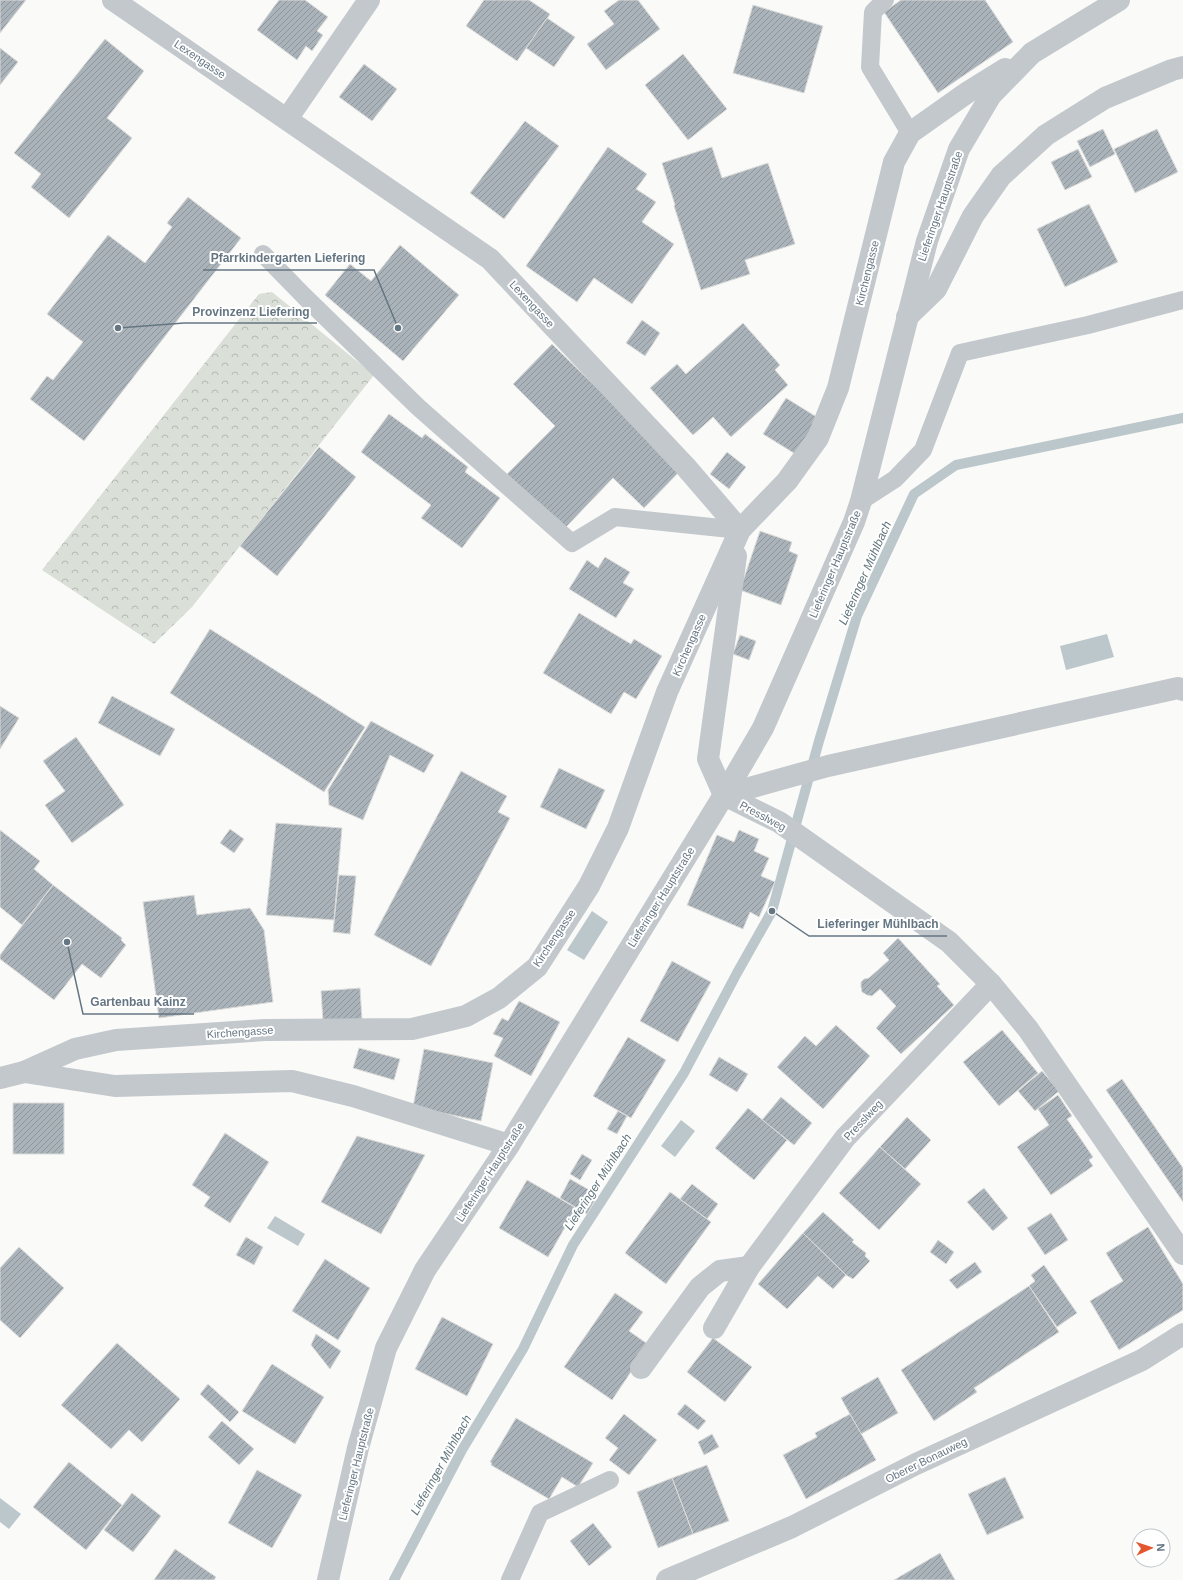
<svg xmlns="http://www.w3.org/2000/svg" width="1183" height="1580" viewBox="0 0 1183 1580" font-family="Helvetica,sans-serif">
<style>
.park{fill:url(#park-crowns)}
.water{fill:#bbc7cb}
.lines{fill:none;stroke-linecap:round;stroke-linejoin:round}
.stream{stroke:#bbc7cb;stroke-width:10}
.building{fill:url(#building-hatch);stroke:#dcdcda}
.lane{stroke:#c3c8cc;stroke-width:18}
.street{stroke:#c3c8cc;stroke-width:22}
.labels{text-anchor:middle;stroke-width:4;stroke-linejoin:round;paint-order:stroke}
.street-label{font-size:11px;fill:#657683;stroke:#fff}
.water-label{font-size:12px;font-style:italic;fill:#60757c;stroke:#fff}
.leader{fill:none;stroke:#657683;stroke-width:1.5}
.callout-dot{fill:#657683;stroke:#fff;stroke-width:1.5}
.callout-label{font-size:12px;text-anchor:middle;font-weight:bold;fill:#657683;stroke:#fff;stroke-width:4;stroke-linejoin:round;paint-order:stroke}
</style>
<defs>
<pattern id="park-crowns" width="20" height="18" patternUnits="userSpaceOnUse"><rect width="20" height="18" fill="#dadfd7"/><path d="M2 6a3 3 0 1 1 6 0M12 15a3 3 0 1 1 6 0" fill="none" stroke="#b4b9b4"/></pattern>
<pattern id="building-hatch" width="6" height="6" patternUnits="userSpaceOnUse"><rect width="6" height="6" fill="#aab3b9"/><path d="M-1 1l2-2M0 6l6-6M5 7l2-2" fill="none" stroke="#8e969c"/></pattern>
</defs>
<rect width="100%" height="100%" fill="#fafaf8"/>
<path class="park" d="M 272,292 L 374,375 L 192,607 L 154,644 L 42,570 L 259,294 Z"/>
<g class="water">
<path d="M 1107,634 L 1114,657 L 1066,670 L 1060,646 Z"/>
<path d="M 592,911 L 608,922 L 584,960 L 567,950 Z"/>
<path d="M 681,1120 L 695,1131 L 675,1157 L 661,1146 Z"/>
<path d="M 275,1216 L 305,1234 L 298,1246 L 267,1228 Z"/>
<path d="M 0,1498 L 21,1514 L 9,1529 L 0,1522 Z"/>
</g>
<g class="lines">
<path class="stream" d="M 394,1580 L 462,1450 L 523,1349 L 573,1245 L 684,1073 L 737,973 L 772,911 L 819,741 L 857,616 L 914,494 L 956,465 L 1183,418"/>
</g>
<g class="building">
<path d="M 0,0 L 26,0 L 0,33 Z"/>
<path d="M 279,0 L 305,0 L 328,17 L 317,31 L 323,35 L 312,51 L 306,46 L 297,60 L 257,30 Z"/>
<path d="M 484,0 L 529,0 L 550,14 L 517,61 L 466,26 Z"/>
<path d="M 619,0 L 638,0 L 660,29 L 606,70 L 587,44 L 614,24 L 604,11 Z"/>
<path d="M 901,0 L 985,0 L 1013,42 L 938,93 L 884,12 Z"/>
<path d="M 753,5 L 823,26 L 804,93 L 733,73 Z"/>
<path d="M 547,18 L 575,37 L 554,67 L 526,48 Z"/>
<path d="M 105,39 L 144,71 L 107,118 L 132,138 L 69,218 L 31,187 L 41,174 L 14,153 Z"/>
<path d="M 0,48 L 18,62 L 0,85 Z"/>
<path d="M 683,54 L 727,109 L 688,140 L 645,85 Z"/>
<path d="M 364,64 L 397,89 L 372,121 L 339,97 Z"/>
<path d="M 525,121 L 559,146 L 504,219 L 470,193 Z"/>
<path d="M 1103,129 L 1115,154 L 1090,167 L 1077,141 Z"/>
<path d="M 1157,129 L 1178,172 L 1135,193 L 1114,149 Z"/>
<path d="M 608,147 L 647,174 L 636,189 L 656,202 L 642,222 L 674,244 L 632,304 L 594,278 L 577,302 L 526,266 Z"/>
<path d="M 712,147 L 722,178 L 768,163 L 795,244 L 745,260 L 750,274 L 701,290 L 674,206 L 675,205 L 662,163 Z"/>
<path d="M 1078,149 L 1092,177 L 1065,190 L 1051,162 Z"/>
<path d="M 188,197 L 241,238 L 84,441 L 30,399 L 47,376 L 53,380 L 83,342 L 47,314 L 108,235 L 145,263 L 172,227 L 167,223 Z"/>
<path d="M 1089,204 L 1118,262 L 1065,287 L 1037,229 Z"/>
<path d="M 400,245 L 459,295 L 403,361 L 325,295 L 350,264 L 371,281 Z"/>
<path d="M 642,320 L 660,333 L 645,356 L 626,343 Z"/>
<path d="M 743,323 L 780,365 L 775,370 L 788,385 L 731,437 L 713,417 L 693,435 L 650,388 L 677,364 L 686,374 Z"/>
<path d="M 552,344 L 681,470 L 644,508 L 613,478 L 564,529 L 507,474 L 555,426 L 513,384 Z"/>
<path d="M 786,398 L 820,419 L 797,455 L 763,434 Z"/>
<path d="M 389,414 L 422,438 L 425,434 L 468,467 L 465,472 L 500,498 L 462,548 L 421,518 L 431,505 L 361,452 Z"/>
<path d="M 319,447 L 356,477 L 277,576 L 240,546 Z"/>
<path d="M 727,452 L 746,467 L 729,489 L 710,474 Z"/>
<path d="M 760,531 L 792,542 L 789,551 L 798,555 L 781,605 L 740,590 Z"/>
<path d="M 605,557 L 630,572 L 623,583 L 634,589 L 616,618 L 569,589 L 587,560 L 598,568 Z"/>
<path d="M 579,613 L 631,644 L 634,639 L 662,656 L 636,699 L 624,692 L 611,714 L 543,673 Z"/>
<path d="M 210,629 L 365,727 L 324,792 L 170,693 Z"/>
<path d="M 740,635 L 756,641 L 749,660 L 733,654 Z"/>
<path d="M 112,696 L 175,729 L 160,756 L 98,723 Z"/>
<path d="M 0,706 L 19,718 L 0,749 Z"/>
<path d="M 371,721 L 434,755 L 424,773 L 390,755 L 363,820 L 329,805 L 328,790 Z"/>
<path d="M 76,737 L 124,805 L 72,843 L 45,805 L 65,791 L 43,761 Z"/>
<path d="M 559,768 L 605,790 L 586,829 L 540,807 Z"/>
<path d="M 461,771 L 507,796 L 498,812 L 510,818 L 431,966 L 374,935 Z"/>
<path d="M 276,823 L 342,828 L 334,920 L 266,915 Z"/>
<path d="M 230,829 L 244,839 L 234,853 L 220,843 Z"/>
<path d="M 0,830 L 40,861 L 34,869 L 53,885 L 22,925 L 0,907 Z"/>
<path d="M 739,830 L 759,839 L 754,851 L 769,858 L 761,876 L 775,882 L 759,917 L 750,912 L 743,929 L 687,905 L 717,835 L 734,842 Z"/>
<path d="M 339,875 L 356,876 L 350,934 L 333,932 Z"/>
<path d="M 53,885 L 122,938 L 121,940 L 126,945 L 101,978 L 82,964 L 54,1000 L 0,959 L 0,955 Z"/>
<path d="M 194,895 L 197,915 L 250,908 L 264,930 L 273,1002 L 159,1018 L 143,902 Z"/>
<path d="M 898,938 L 940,984 L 937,986 L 954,1005 L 901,1054 L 876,1028 L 896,1006 L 880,989 L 872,996 L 867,995 L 862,992 L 861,987 L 861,982 L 864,979 L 869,978 L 889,960 L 883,953 Z"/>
<path d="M 672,961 L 711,982 L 678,1042 L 640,1021 Z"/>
<path d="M 360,988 L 362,1019 L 323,1022 L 321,991 Z"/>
<path d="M 519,1001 L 560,1022 L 531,1076 L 494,1056 L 503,1038 L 493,1034 L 502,1018 L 508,1021 Z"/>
<path d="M 836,1025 L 870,1056 L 823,1109 L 777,1067 L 805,1036 L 816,1046 Z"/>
<path d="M 1002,1030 L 1038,1073 L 999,1106 L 963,1062 Z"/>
<path d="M 628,1037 L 666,1060 L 631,1118 L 593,1096 Z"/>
<path d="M 359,1048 L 400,1059 L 394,1080 L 353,1068 Z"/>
<path d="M 424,1049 L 493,1063 L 481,1121 L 413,1107 Z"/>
<path d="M 719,1057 L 748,1074 L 737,1092 L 709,1075 Z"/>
<path d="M 1042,1071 L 1059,1091 L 1035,1111 L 1018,1091 Z"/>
<path d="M 1122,1079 L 1183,1168 L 1183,1202 L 1106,1090 Z"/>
<path d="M 1058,1095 L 1072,1116 L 1067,1119 L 1093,1157 L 1089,1160 L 1093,1166 L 1051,1195 L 1017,1147 L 1049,1125 L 1038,1109 Z"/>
<path d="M 781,1097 L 812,1123 L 794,1145 L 762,1120 Z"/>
<rect x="13" y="1103" width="51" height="51"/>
<path d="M 748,1108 L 787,1140 L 754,1180 L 715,1148 Z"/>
<path d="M 618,1111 L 627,1116 L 617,1134 L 607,1129 Z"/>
<path d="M 907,1117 L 931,1140 L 905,1169 L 880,1147 Z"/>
<path d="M 225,1133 L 269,1162 L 230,1223 L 204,1206 L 210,1197 L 192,1185 Z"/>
<path d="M 357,1136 L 425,1155 L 381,1234 L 321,1202 Z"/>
<path d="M 880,1147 L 921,1184 L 879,1230 L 839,1193 Z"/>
<path d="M 582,1154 L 592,1160 L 580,1180 L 570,1174 Z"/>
<path d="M 570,1179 L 598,1195 L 587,1214 L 560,1198 Z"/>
<path d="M 527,1180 L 576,1208 L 548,1257 L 499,1228 Z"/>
<path d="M 692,1184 L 718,1204 L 707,1219 L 680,1199 Z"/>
<path d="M 984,1188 L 1008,1218 L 993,1231 L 967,1202 Z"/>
<path d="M 670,1192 L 711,1222 L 666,1284 L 625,1253 Z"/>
<path d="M 823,1212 L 854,1240 L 852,1242 L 866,1253 L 865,1256 L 870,1261 L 853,1279 L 846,1275 L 803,1233 Z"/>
<path d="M 1051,1213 L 1068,1240 L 1045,1255 L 1027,1228 Z"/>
<path d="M 1148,1227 L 1183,1284 L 1183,1310 L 1119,1350 L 1090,1301 L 1123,1281 L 1106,1253 Z"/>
<path d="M 803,1233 L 846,1275 L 833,1289 L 818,1276 L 787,1309 L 758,1284 Z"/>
<path d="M 246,1237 L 263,1247 L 254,1265 L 236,1255 Z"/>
<path d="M 938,1240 L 954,1252 L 946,1264 L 930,1252 Z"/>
<path d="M 19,1247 L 64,1288 L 20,1338 L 0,1320 L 0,1268 Z"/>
<path d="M 325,1259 L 370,1288 L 338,1340 L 292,1311 Z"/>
<path d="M 975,1262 L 982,1272 L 957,1289 L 949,1280 Z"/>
<path d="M 1044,1265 L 1077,1313 L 1057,1327 L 1029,1286 L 1035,1281 L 1031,1275 Z"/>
<path d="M 1029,1286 L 1059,1332 L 974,1388 L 977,1392 L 934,1421 L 901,1370 Z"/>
<path d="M 615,1293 L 643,1312 L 629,1331 L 649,1345 L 612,1400 L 564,1367 Z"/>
<path d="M 442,1317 L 493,1344 L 467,1396 L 415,1369 Z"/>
<path d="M 316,1334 L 341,1351 L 330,1369 L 311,1345 Z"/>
<path d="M 713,1338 L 752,1367 L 725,1402 L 687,1372 Z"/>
<path d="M 117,1343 L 180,1399 L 142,1442 L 129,1430 L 111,1449 L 61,1405 Z"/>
<path d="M 272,1364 L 324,1397 L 295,1444 L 242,1411 Z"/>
<path d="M 878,1377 L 898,1413 L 861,1434 L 841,1398 Z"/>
<path d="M 208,1384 L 239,1412 L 230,1422 L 200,1394 Z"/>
<path d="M 685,1404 L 706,1421 L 698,1430 L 677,1414 Z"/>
<path d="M 624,1414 L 657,1440 L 629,1475 L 609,1460 L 618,1448 L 605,1438 Z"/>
<path d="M 850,1414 L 876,1460 L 806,1499 L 783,1455 L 817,1437 L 815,1433 Z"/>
<path d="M 516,1418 L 593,1463 L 578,1487 L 562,1477 L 549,1499 L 491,1465 L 492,1463 L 490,1462 Z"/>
<path d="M 222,1421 L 254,1449 L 239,1465 L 208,1437 Z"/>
<path d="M 712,1434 L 719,1447 L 704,1455 L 698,1442 Z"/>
<path d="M 69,1462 L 122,1505 L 86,1550 L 33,1507 Z"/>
<path d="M 707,1465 L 729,1521 L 693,1534 L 672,1478 Z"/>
<path d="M 257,1470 L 302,1495 L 272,1548 L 228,1523 Z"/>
<path d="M 1005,1477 L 1024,1518 L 987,1535 L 968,1494 Z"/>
<path d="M 672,1478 L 693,1534 L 658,1548 L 637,1492 Z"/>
<path d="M 132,1493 L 161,1516 L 133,1552 L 104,1530 Z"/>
<path d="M 593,1523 L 612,1547 L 589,1566 L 570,1541 Z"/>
<path d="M 175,1549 L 216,1577 L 214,1580 L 154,1580 Z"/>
<path d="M 940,1553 L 955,1580 L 894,1580 Z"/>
</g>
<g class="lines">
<g class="lane">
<path d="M 885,0 L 873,12 L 870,67 L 910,133"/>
<path d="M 263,254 L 305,297 L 418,407 L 572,543 L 615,517 L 740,530"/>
<path d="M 861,501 L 895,479 L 923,450 L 960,353 L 1088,325 L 1183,300"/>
<path d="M 510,1580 L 540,1513 L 610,1480"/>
</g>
<g class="street">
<path d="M 113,0 L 490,259 L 685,466 L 740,530"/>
<path d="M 287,119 L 369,0"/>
<path d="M 907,317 L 936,289 L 973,216 L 1001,176 L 1046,135 L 1105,98 L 1172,70 L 1183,67"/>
<path d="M 724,795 L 779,822 L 949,942 L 991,984 L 1028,1029 L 1183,1254"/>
<path d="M 724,795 L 828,766 L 1178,688 L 1183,690"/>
<path d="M 724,795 L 708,759 L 736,556"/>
<path d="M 24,1072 L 115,1086 L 292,1081 L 353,1096 L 509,1145"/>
<path d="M 0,1078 L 24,1072 L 75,1049 L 116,1040 L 265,1030 L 412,1029 L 466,1016 L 499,998 L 537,967 L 589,886 L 618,828 L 667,692 L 740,530 L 787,481 L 818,438 L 838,388 L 894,162 L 910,133 L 968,92 L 1005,69"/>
<path d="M 714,1328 L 749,1267 L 845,1138 L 991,984"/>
<path d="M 641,1368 L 700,1287 L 720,1271 L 749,1267"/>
<path d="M 328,1580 L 358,1448 L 386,1348 L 425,1270 L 509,1145 L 724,795 L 763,728 L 854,522 L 861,501 L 927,241 L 959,149 L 991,95 L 1032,53 L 1119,0"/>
<path d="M 667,1580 L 792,1527 L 916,1464 L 1142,1360 L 1183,1334"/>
</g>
</g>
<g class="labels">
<g class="street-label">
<text transform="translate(200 59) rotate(34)" y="4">Lexengasse</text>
<text transform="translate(940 206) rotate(-71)" y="4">Lieferinger Hauptstraße</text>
<text transform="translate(867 273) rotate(-76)" y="4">Kirchengasse</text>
<text transform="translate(532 304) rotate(47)" y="4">Lexengasse</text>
<text transform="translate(835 564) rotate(-67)" y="4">Lieferinger Hauptstraße</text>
<text transform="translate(689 645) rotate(-66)" y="4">Kirchengasse</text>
<text transform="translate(763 816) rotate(28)" y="4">Presslweg</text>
<text transform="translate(661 897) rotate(-58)" y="4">Lieferinger Hauptstraße</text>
<text transform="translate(554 938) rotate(-56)" y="4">Kirchengasse</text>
<text transform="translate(240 1032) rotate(-4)" y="4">Kirchengasse</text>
<text transform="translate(863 1120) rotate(-47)" y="4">Presslweg</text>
<text transform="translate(490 1172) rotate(-57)" y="4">Lieferinger Hauptstraße</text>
<text transform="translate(926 1460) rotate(-26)" y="4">Oberer Bonauweg</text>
<text transform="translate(356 1464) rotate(-76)" y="4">Lieferinger Hauptstraße</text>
</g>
<g class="water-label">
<text transform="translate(865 573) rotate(-66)" y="4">Lieferinger Mühlbach</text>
<text transform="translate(598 1182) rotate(-57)" y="4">Lieferinger Mühlbach</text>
<text transform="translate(441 1465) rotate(-61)" y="4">Lieferinger Mühlbach</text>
</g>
</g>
<path class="leader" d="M398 328L374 270H203M118 328L184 323H317M772 911L809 936H947M67 942L83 1014H194"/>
<g class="callout-dot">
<circle cx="398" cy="328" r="4"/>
<circle cx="118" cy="328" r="4"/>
<circle cx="772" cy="911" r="4"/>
<circle cx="67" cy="942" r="4"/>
</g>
<g class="callout-label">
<text x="288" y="262">Pfarrkindergarten Liefering</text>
<text x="251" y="316">Provinzenz Liefering</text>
<text x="878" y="928">Lieferinger Mühlbach</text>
<text x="138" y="1006">Gartenbau Kainz</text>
</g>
<g transform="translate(1151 1548) rotate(87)"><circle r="19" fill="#ffffff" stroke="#c1c8cd"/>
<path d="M0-3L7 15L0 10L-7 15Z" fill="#e4572e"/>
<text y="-6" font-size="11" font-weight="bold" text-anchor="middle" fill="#657683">N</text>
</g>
</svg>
